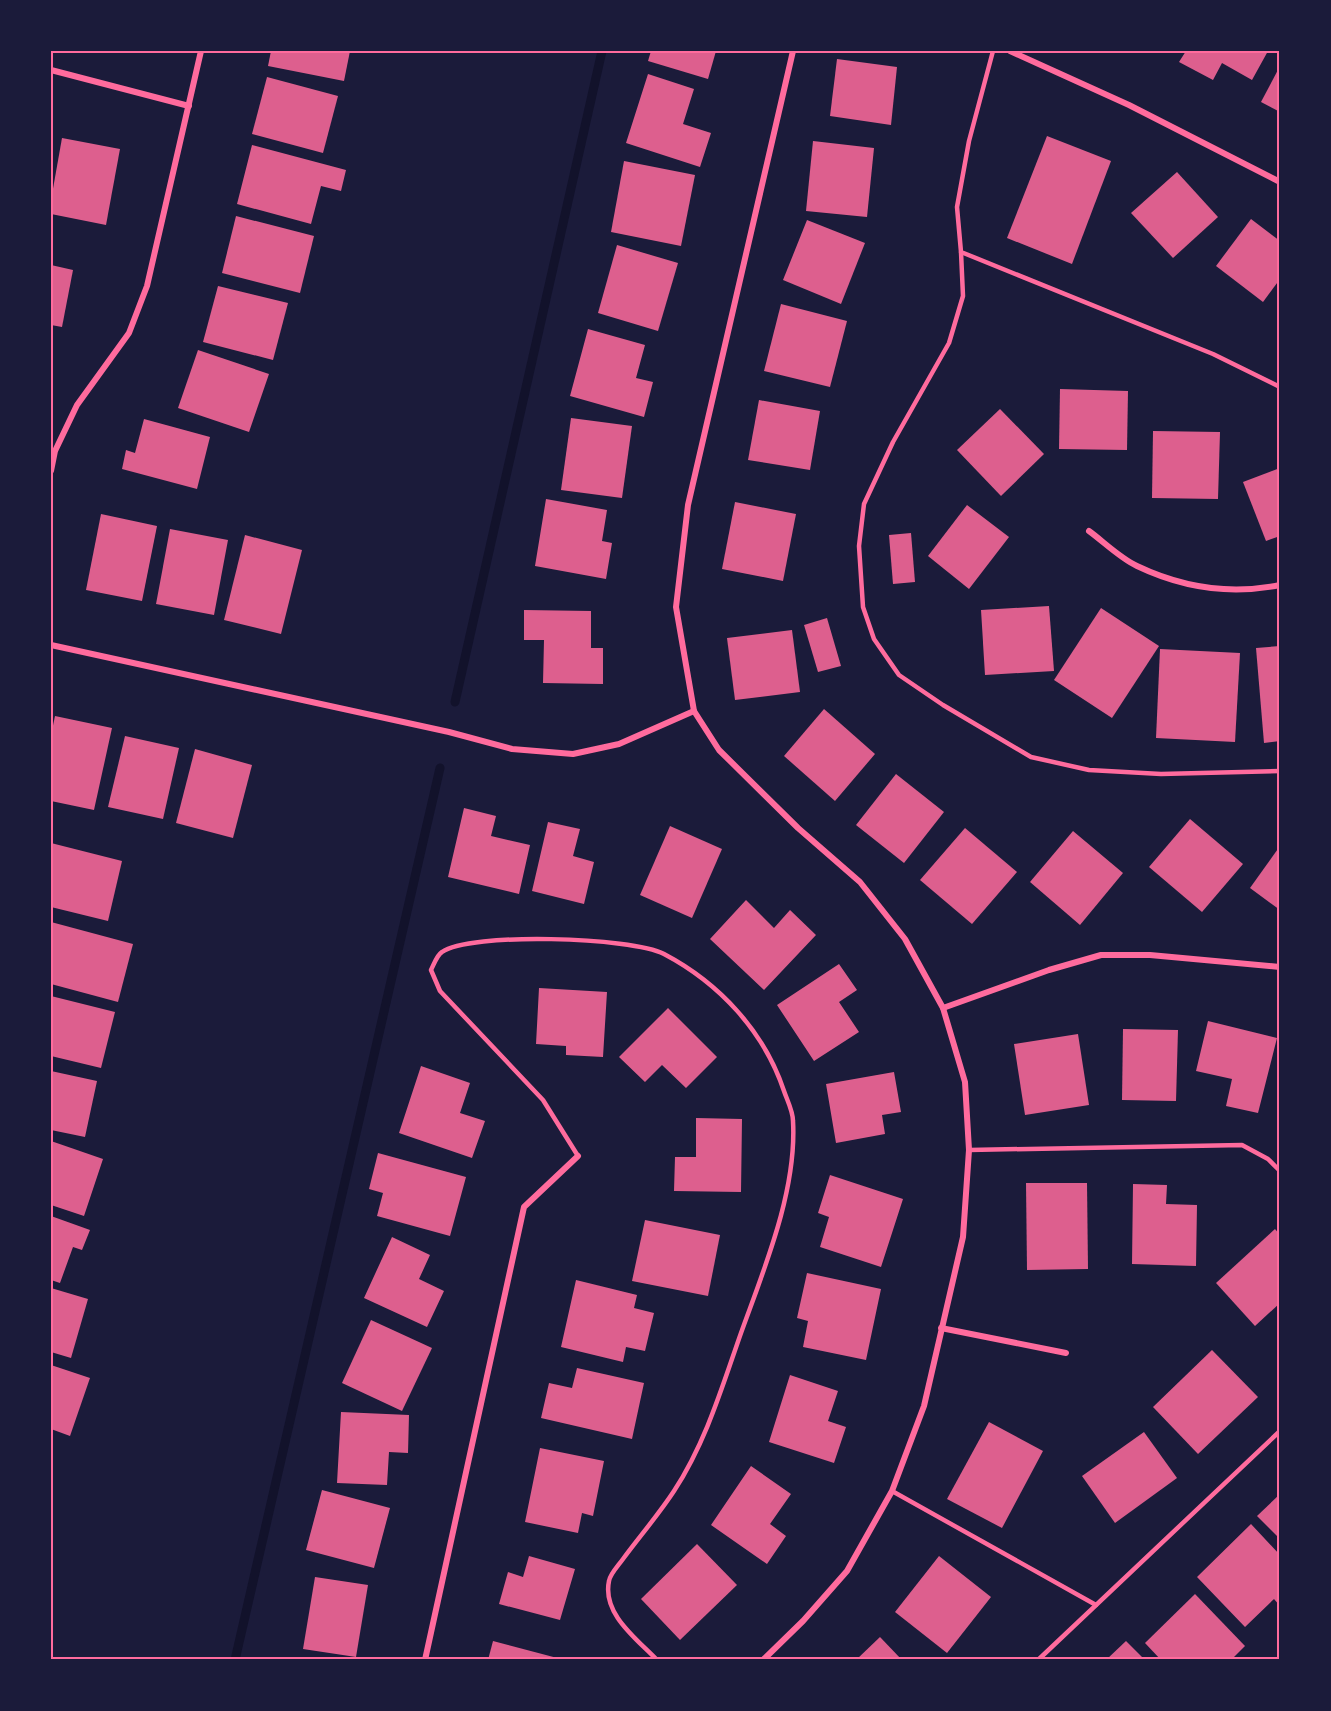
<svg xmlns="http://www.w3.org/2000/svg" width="1331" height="1711" viewBox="0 0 1331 1711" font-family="'Varela Round',sans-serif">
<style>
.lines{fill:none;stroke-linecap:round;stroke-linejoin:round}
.stream{stroke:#12122b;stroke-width:9}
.building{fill:#dd5f8e}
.service{stroke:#ff6b9d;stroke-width:4.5}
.minor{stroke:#ff6b9d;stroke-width:6}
.neatline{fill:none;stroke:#ff6b9d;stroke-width:2}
</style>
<rect width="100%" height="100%" fill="#1b1b3a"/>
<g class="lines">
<g class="stream">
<path d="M 455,702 L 602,51"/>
<path d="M 235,1660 L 440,768"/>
</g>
</g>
<g class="building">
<path d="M 271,51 L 350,51 L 344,81 L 268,66 Z"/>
<path d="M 651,51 L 716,51 L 708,79 L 648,61 Z"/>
<path d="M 1186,51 L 1268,51 L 1252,80 L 1222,63 L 1213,80 L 1179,62 Z"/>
<path d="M 837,59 L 897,67 L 891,125 L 830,116 Z"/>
<path d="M 1280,66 L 1280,112 L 1261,102 Z"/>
<path d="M 648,74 L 694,89 L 683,124 L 711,133 L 700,167 L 626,143 Z"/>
<path d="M 267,77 L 338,96 L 323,153 L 252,134 Z"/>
<path d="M 1047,136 L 1111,161 L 1072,264 L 1007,238 Z"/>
<path d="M 62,138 L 120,149 L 106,225 L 51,214 L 51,200 Z"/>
<path d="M 813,141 L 874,148 L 867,217 L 806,211 Z"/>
<path d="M 252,145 L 346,170 L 341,191 L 321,186 L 311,224 L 237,204 Z"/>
<path d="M 624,161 L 695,175 L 681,246 L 611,232 Z"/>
<path d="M 1177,172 L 1218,217 L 1173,258 L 1131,213 Z"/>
<path d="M 236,216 L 314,236 L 300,293 L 222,273 Z"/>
<path d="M 1251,219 L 1280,241 L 1280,279 L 1263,302 L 1216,266 Z"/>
<path d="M 807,220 L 865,243 L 841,304 L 783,280 Z"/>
<path d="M 617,245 L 678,263 L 658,331 L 598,313 Z"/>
<path d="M 51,265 L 73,270 L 62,327 L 51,325 Z"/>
<path d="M 218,286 L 288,303 L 273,360 L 203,342 Z"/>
<path d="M 781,304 L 847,321 L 830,387 L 764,371 Z"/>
<path d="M 588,329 L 645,345 L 636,378 L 653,382 L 644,417 L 570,396 Z"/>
<path d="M 198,350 L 269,374 L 249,432 L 178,408 Z"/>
<path d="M 1060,389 L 1128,391 L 1127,450 L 1059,449 Z"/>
<path d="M 759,400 L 820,411 L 810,470 L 748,460 Z"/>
<path d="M 1000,409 L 1044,454 L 1001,496 L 957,450 Z"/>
<path d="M 571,418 L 632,426 L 622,498 L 561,490 Z"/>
<path d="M 144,419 L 210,437 L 197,489 L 122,469 L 126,450 L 135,453 Z"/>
<path d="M 1153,431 L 1220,432 L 1218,499 L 1152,498 Z"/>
<path d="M 1280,468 L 1280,536 L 1266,541 L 1243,482 Z"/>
<path d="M 546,499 L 607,510 L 602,541 L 612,543 L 606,579 L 535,566 Z"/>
<path d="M 735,502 L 796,514 L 783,581 L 722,569 Z"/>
<path d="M 967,505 L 1009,537 L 969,589 L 928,556 Z"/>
<path d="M 101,514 L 157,526 L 142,601 L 86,590 Z"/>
<path d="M 170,529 L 228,540 L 214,615 L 156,604 Z"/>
<path d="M 911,533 L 915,582 L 893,584 L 889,535 Z"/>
<path d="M 245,535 L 302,550 L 281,634 L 224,620 Z"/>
<path d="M 1049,606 L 1054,671 L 985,675 L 981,610 Z"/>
<path d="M 1101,608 L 1159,646 L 1112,718 L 1054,680 Z"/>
<path d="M 524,610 L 591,611 L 591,648 L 603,648 L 603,684 L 543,683 L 544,640 L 524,640 Z"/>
<path d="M 827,618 L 841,666 L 818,672 L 804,625 Z"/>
<path d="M 792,630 L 800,692 L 735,700 L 727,638 Z"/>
<path d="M 1280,646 L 1280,741 L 1264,743 L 1256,648 Z"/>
<path d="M 1160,649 L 1240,653 L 1235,742 L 1156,738 Z"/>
<path d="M 824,709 L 875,754 L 835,801 L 784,756 Z"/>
<path d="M 55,716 L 112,728 L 94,810 L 51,801 L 51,735 Z"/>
<path d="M 125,736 L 179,748 L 163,819 L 108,807 Z"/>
<path d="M 195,749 L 252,765 L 233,838 L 176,823 Z"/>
<path d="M 896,774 L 944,812 L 904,863 L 856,825 Z"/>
<path d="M 464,808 L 496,816 L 491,836 L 530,845 L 519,894 L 448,877 Z"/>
<path d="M 1190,819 L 1243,864 L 1202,912 L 1149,867 Z"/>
<path d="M 548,822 L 580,829 L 573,856 L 594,862 L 584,904 L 532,891 Z"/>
<path d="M 670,826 L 722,849 L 692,918 L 640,895 Z"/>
<path d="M 965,828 L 1017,872 L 972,924 L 920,880 Z"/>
<path d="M 1073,831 L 1123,873 L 1080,925 L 1030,882 Z"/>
<path d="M 51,843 L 122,861 L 108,921 L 51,907 Z"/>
<path d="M 1280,846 L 1280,910 L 1250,888 Z"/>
<path d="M 746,900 L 774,928 L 790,910 L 816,935 L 764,990 L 710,939 Z"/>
<path d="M 51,922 L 133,944 L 118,1002 L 51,984 Z"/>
<path d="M 839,964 L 857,990 L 839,1002 L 859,1032 L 814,1061 L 777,1005 Z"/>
<path d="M 539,988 L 607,992 L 603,1057 L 566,1055 L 566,1046 L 536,1044 Z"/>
<path d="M 51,996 L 115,1012 L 101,1068 L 51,1056 Z"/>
<path d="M 668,1008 L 717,1057 L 686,1088 L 662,1065 L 645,1082 L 619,1057 Z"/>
<path d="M 1208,1021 L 1277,1038 L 1258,1113 L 1226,1106 L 1232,1079 L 1196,1071 Z"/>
<path d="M 1123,1029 L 1178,1030 L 1176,1101 L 1122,1100 Z"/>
<path d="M 1078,1034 L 1089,1105 L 1025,1115 L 1014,1044 Z"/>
<path d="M 421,1066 L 470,1083 L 460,1113 L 485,1121 L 472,1158 L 399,1133 Z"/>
<path d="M 51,1071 L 97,1081 L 85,1137 L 51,1130 Z"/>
<path d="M 894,1072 L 901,1112 L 882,1115 L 885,1134 L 836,1143 L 826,1084 Z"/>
<path d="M 696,1118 L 742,1119 L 741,1192 L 674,1191 L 675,1157 L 696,1157 Z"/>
<path d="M 51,1141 L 103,1159 L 84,1216 L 51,1205 Z"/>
<path d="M 378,1153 L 466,1177 L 450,1236 L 377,1216 L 383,1193 L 369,1189 Z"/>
<path d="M 830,1175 L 903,1199 L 881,1267 L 820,1247 L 829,1217 L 818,1213 Z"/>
<path d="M 1026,1183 L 1087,1183 L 1088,1269 L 1027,1270 Z"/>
<path d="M 1133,1184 L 1167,1185 L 1166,1204 L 1197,1205 L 1196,1266 L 1132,1264 Z"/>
<path d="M 51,1216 L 90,1230 L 82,1250 L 73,1247 L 60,1283 L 51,1280 Z"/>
<path d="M 645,1220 L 720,1235 L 708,1296 L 632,1281 Z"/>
<path d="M 1275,1229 L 1280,1235 L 1280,1303 L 1255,1326 L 1216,1283 Z"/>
<path d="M 392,1237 L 430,1255 L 419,1279 L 444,1291 L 427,1327 L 364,1298 Z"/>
<path d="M 807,1273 L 881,1289 L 866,1360 L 803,1347 L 808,1321 L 797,1318 Z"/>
<path d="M 576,1280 L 637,1295 L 634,1308 L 654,1313 L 645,1351 L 626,1347 L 623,1362 L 561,1347 Z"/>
<path d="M 51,1288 L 88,1299 L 71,1358 L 51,1352 Z"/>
<path d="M 371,1320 L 432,1348 L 402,1411 L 342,1383 Z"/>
<path d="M 1212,1350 L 1258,1397 L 1198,1454 L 1153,1407 Z"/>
<path d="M 51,1365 L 90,1378 L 70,1436 L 51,1429 Z"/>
<path d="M 577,1368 L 644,1383 L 632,1439 L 541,1418 L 549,1383 L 572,1388 Z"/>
<path d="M 790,1375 L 838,1391 L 828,1421 L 846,1427 L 834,1463 L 769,1442 Z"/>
<path d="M 341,1412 L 409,1415 L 408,1453 L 389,1452 L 387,1485 L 337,1483 Z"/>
<path d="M 989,1422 L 1043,1451 L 1002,1528 L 947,1499 Z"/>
<path d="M 1144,1432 L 1177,1478 L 1115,1523 L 1082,1476 Z"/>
<path d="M 540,1448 L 604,1461 L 593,1516 L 582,1513 L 578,1533 L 525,1522 Z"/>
<path d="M 751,1466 L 791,1494 L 770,1524 L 786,1536 L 767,1564 L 711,1525 Z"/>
<path d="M 322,1490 L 390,1508 L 374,1568 L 306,1550 Z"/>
<path d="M 1280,1494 L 1280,1539 L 1257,1516 Z"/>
<path d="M 1251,1524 L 1280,1555 L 1280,1606 L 1274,1599 L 1245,1627 L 1197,1577 Z"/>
<path d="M 697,1544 L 737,1585 L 680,1640 L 641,1599 Z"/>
<path d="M 529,1556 L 575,1569 L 560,1620 L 499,1604 L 508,1572 L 523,1577 Z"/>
<path d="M 939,1556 L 991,1597 L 947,1653 L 895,1612 Z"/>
<path d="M 315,1577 L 368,1585 L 356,1657 L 303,1649 Z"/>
<path d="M 1195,1594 L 1245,1646 L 1231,1660 L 1161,1660 L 1145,1643 Z"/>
<path d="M 880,1637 L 902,1660 L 856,1660 Z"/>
<path d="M 493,1641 L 561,1659 L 561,1660 L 488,1660 Z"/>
<path d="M 1126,1641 L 1145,1660 L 1106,1660 Z"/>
</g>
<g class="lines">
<g class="service">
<path d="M 993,51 L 969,141 L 957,207 L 961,252 L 1213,354 L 1280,387"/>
<path d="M 961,252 L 963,296 L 949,343 L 893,442 L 864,504 L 859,546 L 863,607 L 874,639 L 899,675 L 943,705 L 1031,757 L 1089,770 L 1161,774 L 1280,771"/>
<path d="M 969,1150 L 1242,1145 L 1268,1159 L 1280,1171"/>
<path d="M 578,1156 L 543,1100 L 440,991 L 431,970 C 434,964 437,955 442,952 C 469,932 632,937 664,954 C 719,983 764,1031 784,1091 C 787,1100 793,1111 793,1121 C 797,1191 764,1269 741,1333 C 722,1387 706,1442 674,1491 C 659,1514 640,1536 623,1559 C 618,1566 610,1574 609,1581 C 602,1614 637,1639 657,1660"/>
<path d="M 892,1491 L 1096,1605"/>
<path d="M 1038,1660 L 1280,1431"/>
</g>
<g class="minor">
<path d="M 1010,51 L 1129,105 L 1280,182"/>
<path d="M 51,70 L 189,106"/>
<path d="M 51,471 L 55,451 L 77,405 L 129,333 L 147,286 L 201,51"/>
<path d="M 1089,531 C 1104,542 1120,558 1137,566 C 1183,588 1230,595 1280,585"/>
<path d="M 51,645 L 449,732 L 512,749 L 573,754 L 619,744 L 694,711"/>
<path d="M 943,1008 L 1049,970 L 1101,955 L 1150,955 L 1280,967"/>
<path d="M 941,1328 L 1066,1353"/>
<path d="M 425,1660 L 524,1207 L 578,1156"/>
<path d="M 763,1660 L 803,1621 L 847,1571 L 892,1491 L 924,1406 L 963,1237 L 969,1150 L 965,1082 L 943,1008 L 905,939 L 860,882 L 798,828 L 719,750 L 694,711 L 676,607 L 688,505 L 793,51"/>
</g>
</g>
<rect width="1331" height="1711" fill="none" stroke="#1b1b3a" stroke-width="105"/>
<rect x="52" y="52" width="1226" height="1606" class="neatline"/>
</svg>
